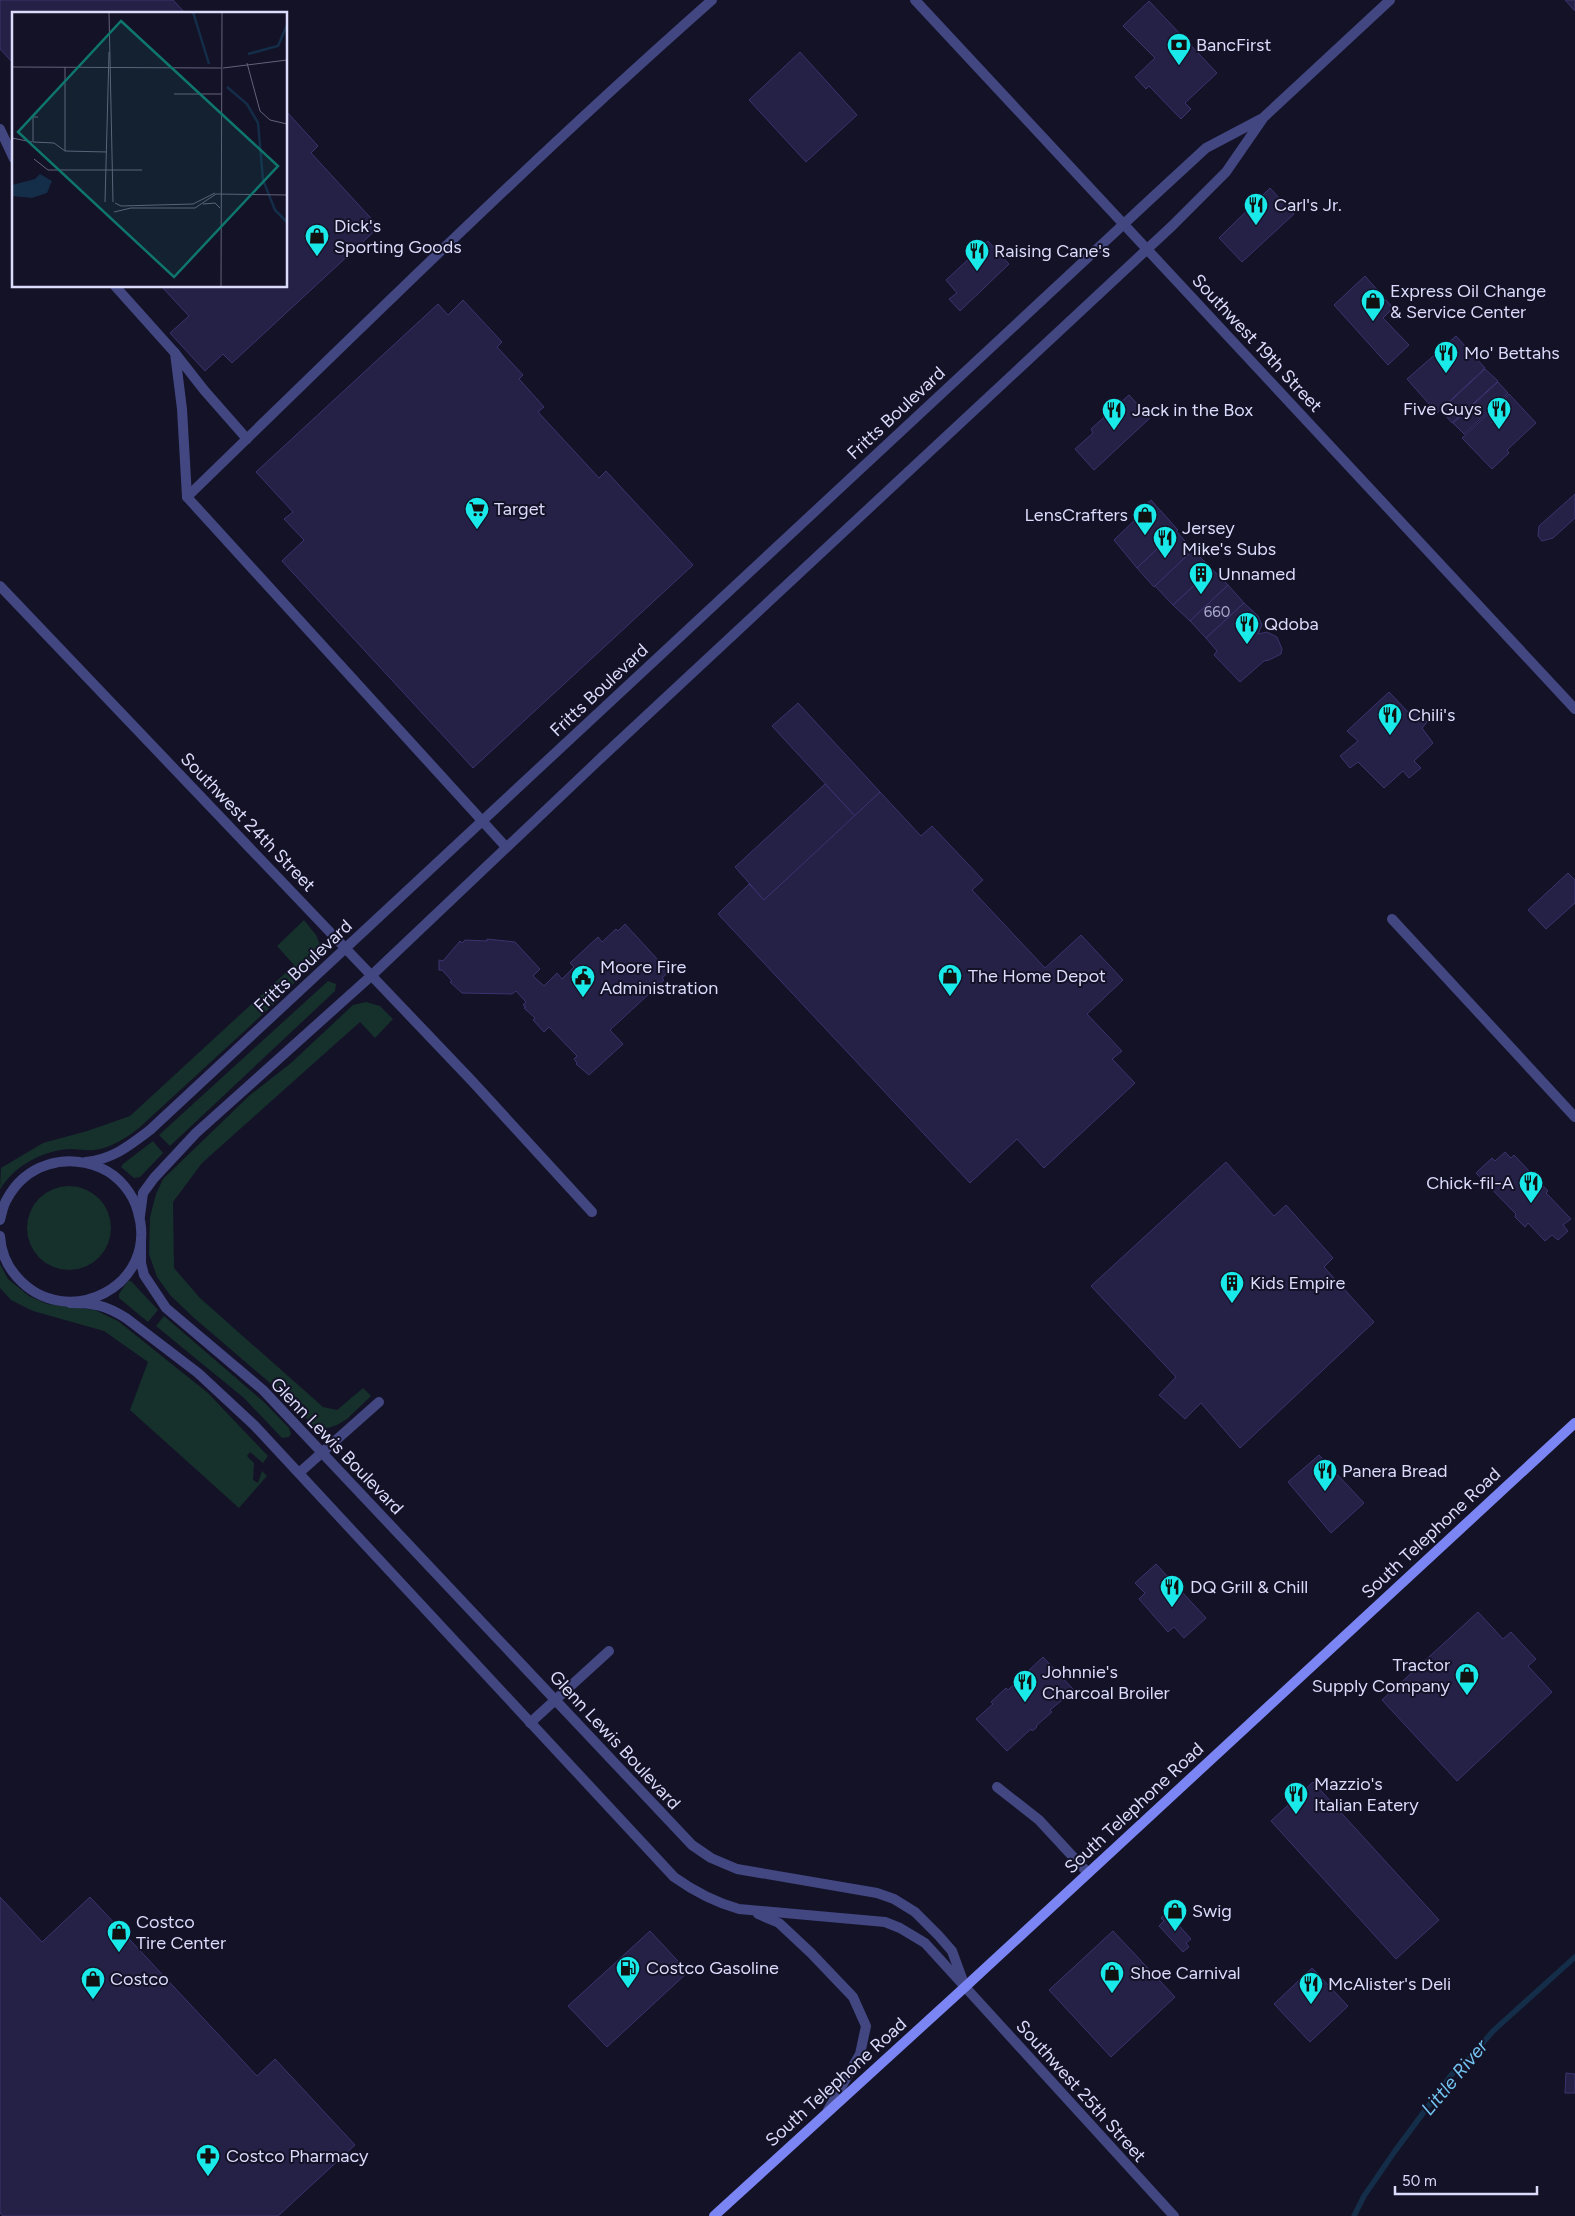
<svg xmlns="http://www.w3.org/2000/svg" width="1575" height="2216" viewBox="0 0 1575 2216" font-family="Figtree,sans-serif">
<style>
.green{fill:#16302c}
.lines{fill:none;stroke-linecap:round;stroke-linejoin:round}
.stream{stroke:#142d49;stroke-width:5.5}
.building{fill:#242046;stroke:#3a346f}
.minor{stroke:#424681;stroke-width:10}
.tertiary{stroke:#424681;stroke-width:10}
.secondary{stroke:#7b85f3;stroke-width:10}
.labels{text-anchor:middle;stroke-width:4;stroke-linejoin:round;paint-order:stroke}
.number-label{font-size:15px;fill:#adacce}
.poi-label{font-size:18px;fill:#dbdbfc;stroke:#141226;text-anchor:start}
.street-label{font-size:18px;fill:#dbdbfc;stroke:#141226}
.water-label{font-size:19px;font-style:italic;fill:#73c4f2;stroke:#141226}
.inset-river{fill:none;stroke:#142d49;stroke-width:2.5}
.inset-road{fill:none;stroke:#64627c;stroke-width:1}
.view{fill:#0f766e;fill-opacity:0.15;stroke:#0f766e;stroke-width:2.5}
.inset-edge{fill:none;stroke:#dbdbfc;stroke-width:2.5}
</style>
<rect width="100%" height="100%" fill="#141226"/>
<g class="green">
<path d="M 304,920 L 316,935 L 321,947 L 318,958 L 275,1003 L 139,1128 C 126,1138 111,1148 94,1150 C 87,1151 79,1149 71,1149 C 44,1150 13,1166 0,1190 L 1,1168 L 43,1143 L 87,1131 L 130,1116 L 294,965 L 277,946 Z"/>
<path d="M 328,981 L 336,984 L 335,991 L 170,1146 L 159,1135 Z"/>
<path d="M 366,1002 L 380,1006 L 393,1019 L 375,1038 L 360,1022 L 202,1163 L 173,1202 L 174,1268 L 200,1298 L 323,1407 L 337,1410 L 363,1388 L 371,1396 L 347,1419 L 337,1425 L 325,1429 L 314,1426 L 276,1388 L 193,1317 L 170,1295 L 157,1277 L 149,1254 L 150,1217 L 156,1194 L 163,1179 L 250,1095 L 291,1063 L 353,1005 Z"/>
<path d="M 153,1141 L 163,1153 L 140,1177 L 134,1178 L 121,1167 L 123,1164 Z"/>
<circle cx="69" cy="1228" r="42"/>
<path d="M 0,1264 L 8,1279 L 29,1296 L 47,1304 L 95,1310 L 118,1321 L 208,1393 L 268,1456 L 263,1463 L 250,1452 L 247,1456 L 254,1463 L 253,1480 L 258,1483 L 262,1471 L 267,1476 L 239,1508 L 130,1410 L 148,1362 L 104,1331 L 33,1311 L 11,1300 L 0,1288 Z"/>
<path d="M 128,1281 L 131,1281 L 158,1310 L 148,1322 L 119,1298 L 119,1294 Z"/>
<path d="M 164,1316 L 265,1403 L 289,1428 L 291,1434 L 289,1437 L 282,1438 L 244,1398 L 156,1326 Z"/>
</g>
<g class="lines">
<path class="stream" d="M 1354,2216 L 1364,2196 L 1395,2151 L 1452,2074 L 1471,2057 L 1493,2031 L 1575,1957"/>
</g>
<g class="building">
<path d="M 0,0 L 173,0 L 186,14 L 14,14 L 14,64 L 0,49 Z"/>
<path d="M 1565,0 L 1575,0 L 1575,11 Z"/>
<path d="M 1149,1 L 1217,73 L 1185,103 L 1191,109 L 1181,119 L 1149,86 L 1146,89 L 1135,77 L 1155,58 L 1123,26 Z"/>
<path d="M 800,52 L 857,115 L 806,162 L 749,100 Z"/>
<path d="M 286,111 L 318,146 L 311,153 L 379,227 L 232,363 L 223,354 L 205,371 L 170,333 L 189,316 L 161,286 L 286,286 Z"/>
<path d="M 1270,188 L 1294,214 L 1242,262 L 1219,238 Z"/>
<path d="M 988,241 L 1009,264 L 960,311 L 949,299 L 957,293 L 946,280 Z"/>
<path d="M 1365,276 L 1393,308 L 1383,318 L 1409,345 L 1388,365 L 1334,305 Z"/>
<path d="M 463,300 L 502,342 L 497,347 L 523,375 L 519,379 L 544,407 L 538,412 L 599,478 L 606,471 L 693,565 L 473,768 L 282,561 L 304,540 L 284,519 L 293,512 L 256,472 L 438,304 L 448,315 Z"/>
<path d="M 1456,336 L 1485,368 L 1437,413 L 1407,379 Z"/>
<path d="M 1485,369 L 1498,381 L 1452,423 L 1441,410 Z"/>
<path d="M 1498,382 L 1508,393 L 1464,434 L 1453,423 Z"/>
<path d="M 1509,394 L 1536,423 L 1507,450 L 1509,453 L 1492,469 L 1462,438 Z"/>
<path d="M 1129,395 L 1150,418 L 1094,470 L 1075,449 L 1093,433 L 1091,429 Z"/>
<path d="M 1575,494 L 1575,518 L 1553,538 L 1542,541 L 1538,536 L 1539,526 Z"/>
<path d="M 1151,500 L 1178,530 L 1137,568 L 1114,540 L 1140,515 L 1140,510 Z"/>
<path d="M 1176,531 L 1193,550 L 1154,587 L 1137,568 Z"/>
<path d="M 1193,550 L 1212,569 L 1173,605 L 1155,586 Z"/>
<path d="M 1212,569 L 1228,585 L 1190,621 L 1173,605 Z"/>
<path d="M 1228,585 L 1244,603 L 1206,638 L 1190,621 Z"/>
<path d="M 1244,603 L 1258,616 L 1262,625 L 1258,634 L 1267,632 L 1277,637 L 1282,649 L 1281,654 L 1269,660 L 1264,661 L 1240,682 L 1214,655 L 1217,651 L 1206,638 Z"/>
<path d="M 1389,692 L 1409,713 L 1415,708 L 1427,722 L 1422,728 L 1433,743 L 1414,761 L 1421,768 L 1409,778 L 1403,771 L 1384,788 L 1358,762 L 1350,768 L 1340,756 L 1358,741 L 1347,731 Z"/>
<path d="M 798,703 L 880,792 L 855,816 L 772,726 Z"/>
<path d="M 825,784 L 855,816 L 764,900 L 735,867 Z"/>
<path d="M 880,792 L 921,836 L 932,826 L 983,880 L 972,890 L 1045,968 L 1081,935 L 1123,980 L 1087,1014 L 1122,1051 L 1112,1059 L 1135,1083 L 1044,1168 L 1017,1139 L 970,1183 L 718,914 L 749,884 L 764,900 Z"/>
<path d="M 1568,873 L 1575,880 L 1575,903 L 1546,929 L 1528,910 Z"/>
<path d="M 625,924 L 669,972 L 662,978 L 664,980 L 610,1030 L 623,1044 L 589,1075 L 576,1064 L 577,1063 L 574,1059 L 577,1056 L 549,1027 L 544,1032 L 533,1020 L 535,1018 L 524,1008 L 526,1007 L 523,1005 L 526,1002 L 516,991 L 512,994 L 462,993 L 450,982 L 452,981 L 442,970 L 439,970 L 439,960 L 443,961 L 460,941 L 462,943 L 465,940 L 487,941 L 487,939 L 515,942 L 540,969 L 533,976 L 544,986 L 557,973 L 562,979 L 574,967 L 570,963 L 598,937 L 602,942 L 616,929 L 618,931 Z"/>
<path d="M 1505,1152 L 1511,1158 L 1514,1155 L 1548,1191 L 1546,1193 L 1571,1219 L 1563,1225 L 1568,1231 L 1558,1240 L 1552,1235 L 1545,1241 L 1528,1223 L 1525,1227 L 1515,1217 L 1516,1214 L 1476,1173 L 1492,1158 L 1495,1161 Z"/>
<path d="M 1226,1162 L 1274,1216 L 1286,1205 L 1333,1258 L 1324,1267 L 1374,1322 L 1240,1448 L 1201,1403 L 1185,1419 L 1159,1395 L 1176,1377 L 1091,1286 Z"/>
<path d="M 1319,1455 L 1364,1503 L 1331,1533 L 1288,1482 Z"/>
<path d="M 1156,1564 L 1206,1618 L 1184,1638 L 1174,1627 L 1168,1632 L 1139,1599 L 1145,1593 L 1135,1583 Z"/>
<path d="M 1478,1612 L 1503,1639 L 1511,1632 L 1536,1659 L 1528,1666 L 1552,1692 L 1457,1781 L 1382,1700 Z"/>
<path d="M 1043,1657 L 1074,1690 L 1050,1710 L 1052,1712 L 1037,1725 L 1036,1728 L 1032,1731 L 1031,1729 L 1007,1751 L 976,1719 L 993,1704 L 991,1702 L 1006,1688 L 1008,1690 Z"/>
<path d="M 1313,1782 L 1439,1920 L 1396,1959 L 1271,1821 Z"/>
<path d="M 0,1897 L 42,1942 L 90,1897 L 257,2076 L 275,2059 L 355,2145 L 278,2216 L 3,2216 L 0,2213 Z"/>
<path d="M 1167,1912 L 1191,1939 L 1186,1943 L 1189,1947 L 1183,1952 L 1159,1926 L 1164,1921 L 1161,1918 Z"/>
<path d="M 650,1931 L 688,1972 L 607,2047 L 568,2006 Z"/>
<path d="M 1113,1931 L 1175,1997 L 1111,2057 L 1049,1990 Z"/>
<path d="M 1312,1968 L 1348,2006 L 1310,2042 L 1274,2004 Z"/>
<path d="M 1566,2073 L 1575,2074 L 1575,2093 L 1565,2093 Z"/>
</g>
<g class="lines">
<g class="minor">
<path d="M 0,129 L 14,159"/>
<path d="M 115,286 L 175,353 L 182,409 L 187,497"/>
<path d="M 175,353 L 204,390 L 247,439"/>
<path d="M 0,586 L 472,1081 L 592,1212"/>
<path d="M 506,847 L 187,497 C 360,329 531,160 712,0"/>
<path d="M 1392,919 L 1575,1117"/>
<path d="M 299,1473 L 379,1402"/>
<path d="M 530,1723 L 609,1651"/>
<path d="M 997,1787 L 1039,1820 L 1088,1873"/>
</g>
<g class="tertiary">
<path d="M 915,0 L 1575,709"/>
<path d="M 86,1162 C 113,1159 129,1146 150,1130 L 1155,195 L 1206,148 L 1261,119"/>
<path d="M 140,1216 L 143,1193 L 154,1178 L 196,1133 L 371,976 L 602,757 L 1172,226 L 1226,172 L 1264,117 L 1390,0"/>
<path d="M 0,1220 C 2,1213 3,1205 7,1199 C 26,1164 65,1153 101,1168 C 119,1176 133,1193 138,1212 C 160,1286 66,1333 17,1277 C 6,1265 1,1251 0,1236"/>
<path d="M 141,1239 L 141,1263 L 144,1275 L 166,1308 L 263,1390 L 692,1845 L 711,1858 L 737,1869 L 877,1893 L 894,1899 L 915,1912 L 939,1936 L 952,1951 L 963,1981"/>
<path d="M 70,1303 C 94,1303 105,1305 126,1318 L 198,1373 L 254,1425 L 674,1877 C 695,1892 714,1902 739,1909 L 885,1922 L 900,1928 L 925,1943 L 1174,2216"/>
<path d="M 758,1914 L 779,1923 L 811,1953 L 853,1997 L 866,2026 L 860,2054 L 828,2110"/>
</g>
<path class="secondary" d="M 714,2216 L 965,1987 L 1575,1423"/>
</g>
<defs>
<symbol id="bank-pin" viewBox="-11 -11 22 30"><path d="M0 17L-7.5 6A9.5 9.5 0 1 1 7.5 6Z" fill="#19e9e8" stroke="#141226"/><path d="M-6-4H6V4H-6ZM0-2.3a2.3 2.3 0 1 0 0 4.6a2.3 2.3 0 1 0 0-4.6Z" fill="#111"/></symbol>
<symbol id="restaurant-pin" viewBox="-11 -11 22 30"><path d="M0 17L-7.5 6A9.5 9.5 0 1 1 7.5 6Z" fill="#19e9e8" stroke="#141226"/><path d="M-5-6h1v4h1v-4h1v4h1v-4h1v5L-1.5 .5V6h-2V.5L-5-1ZM5-6V6H3V1.5H1.5Q1.5-4 5-6Z" fill="#111"/></symbol>
<symbol id="shop-pin" viewBox="-11 -11 22 30"><path d="M0 17L-7.5 6A9.5 9.5 0 1 1 7.5 6Z" fill="#19e9e8" stroke="#141226"/><path d="M-5-2.5h2.3a2.7 3.5 0 0 1 5.4 0H5L5.5 6h-11ZM-1.5-2.5h3a1.5 2.3 0 0 0-3 0Z" fill="#111"/></symbol>
<symbol id="supermarket-pin" viewBox="-11 -11 22 30"><path d="M0 17L-7.5 6A9.5 9.5 0 1 1 7.5 6Z" fill="#19e9e8" stroke="#141226"/><path d="M-6-5.5h2.5l.6 2H6L4.5 2H-2.5L-4.4-4H-6ZM-1.5 3.2a1.3 1.3 0 1 0 .1 0ZM3 3.2a1.3 1.3 0 1 0 .1 0Z" fill="#111"/></symbol>
<symbol id="building-pin" viewBox="-11 -11 22 30"><path d="M0 17L-7.5 6A9.5 9.5 0 1 1 7.5 6Z" fill="#19e9e8" stroke="#141226"/><path d="M-4-6H4V6H1V3H-1V6H-4ZM-2.5-4.3h1.7v1.8h-1.7ZM.8-4.3h1.7v1.8H.8ZM-2.5-1h1.7V.8h-1.7ZM.8-1h1.7V.8H.8Z" fill="#111"/></symbol>
<symbol id="civic-pin" viewBox="-11 -11 22 30"><path d="M0 17L-7.5 6A9.5 9.5 0 1 1 7.5 6Z" fill="#19e9e8" stroke="#141226"/><path d="M-.6-6.5H3V-4.5H.6V-3L4-1V1h2V6H-6V1h2V-1L-.6-3ZM-1.2 2.5V6h2.4V2.5Z" fill="#111"/></symbol>
<symbol id="fuel-pin" viewBox="-11 -11 22 30"><path d="M0 17L-7.5 6A9.5 9.5 0 1 1 7.5 6Z" fill="#19e9e8" stroke="#141226"/><path d="M-5.5-6h7V0h2V4h1.3V-2.5L3-4.5l.8-.8L6-3V5H2.5V1h-1V6h-7ZM-4.2-4.7v3.2H.2V-4.7Z" fill="#111"/></symbol>
<symbol id="pharmacy-pin" viewBox="-11 -11 22 30"><path d="M0 17L-7.5 6A9.5 9.5 0 1 1 7.5 6Z" fill="#19e9e8" stroke="#141226"/><path d="M-2-6h4v4h4v4h-4v4h-4v-4h-4v-4h4Z" fill="#111"/></symbol>
</defs>
<g fill-rule="evenodd">
<use href="#bank-pin" x="1165" y="31" width="28" height="38"/>
<use href="#restaurant-pin" x="1242" y="191" width="28" height="38"/>
<use href="#shop-pin" x="303" y="222" width="28" height="38"/>
<use href="#restaurant-pin" x="963" y="237" width="28" height="38"/>
<use href="#shop-pin" x="1359" y="287" width="28" height="38"/>
<use href="#restaurant-pin" x="1432" y="339" width="28" height="38"/>
<use href="#restaurant-pin" x="1485" y="395" width="28" height="38"/>
<use href="#restaurant-pin" x="1100" y="396" width="28" height="38"/>
<use href="#supermarket-pin" x="463" y="495" width="28" height="38"/>
<use href="#shop-pin" x="1131" y="501" width="28" height="38"/>
<use href="#restaurant-pin" x="1151" y="524" width="28" height="38"/>
<use href="#building-pin" x="1187" y="560" width="28" height="38"/>
<use href="#restaurant-pin" x="1233" y="610" width="28" height="38"/>
<use href="#restaurant-pin" x="1376" y="701" width="28" height="38"/>
<use href="#shop-pin" x="936" y="962" width="28" height="38"/>
<use href="#civic-pin" x="569" y="963" width="28" height="38"/>
<use href="#restaurant-pin" x="1517" y="1169" width="28" height="38"/>
<use href="#building-pin" x="1218" y="1269" width="28" height="38"/>
<use href="#restaurant-pin" x="1311" y="1457" width="28" height="38"/>
<use href="#restaurant-pin" x="1158" y="1573" width="28" height="38"/>
<use href="#shop-pin" x="1453" y="1661" width="28" height="38"/>
<use href="#restaurant-pin" x="1011" y="1668" width="28" height="38"/>
<use href="#restaurant-pin" x="1282" y="1780" width="28" height="38"/>
<use href="#shop-pin" x="1161" y="1897" width="28" height="38"/>
<use href="#shop-pin" x="105" y="1918" width="28" height="38"/>
<use href="#fuel-pin" x="614" y="1954" width="28" height="38"/>
<use href="#shop-pin" x="1098" y="1959" width="28" height="38"/>
<use href="#shop-pin" x="79" y="1965" width="28" height="38"/>
<use href="#restaurant-pin" x="1297" y="1970" width="28" height="38"/>
<use href="#pharmacy-pin" x="194" y="2142" width="28" height="38"/>
</g>
<g class="labels">
<g class="number-label">
<text x="1217" y="617">660</text>
</g>
<g class="poi-label">
<text x="1196" y="51">BancFirst</text>
<text x="1274" y="211">Carl's Jr.</text>
<text x="334" y="232">Dick's<tspan x="334" dy="21">Sporting Goods</tspan></text>
<text x="994" y="257">Raising Cane's</text>
<text x="1390" y="297">Express Oil Change<tspan x="1390" dy="21">&amp; Service Center</tspan></text>
<text x="1464" y="359">Mo' Bettahs</text>
<text x="1482" y="415" text-anchor="end">Five Guys</text>
<text x="1132" y="416">Jack in the Box</text>
<text x="494" y="515">Target</text>
<text x="1128" y="521" text-anchor="end">LensCrafters</text>
<text x="1182" y="534">Jersey<tspan x="1182" dy="21">Mike's Subs</tspan></text>
<text x="1218" y="580">Unnamed</text>
<text x="1264" y="630">Qdoba</text>
<text x="1408" y="721">Chili's</text>
<text x="600" y="973">Moore Fire<tspan x="600" dy="21">Administration</tspan></text>
<text x="968" y="982">The Home Depot</text>
<text x="1514" y="1189" text-anchor="end">Chick-fil-A</text>
<text x="1250" y="1289">Kids Empire</text>
<text x="1342" y="1477">Panera Bread</text>
<text x="1190" y="1593">DQ Grill &amp; Chill</text>
<text x="1450" y="1671" text-anchor="end">Tractor<tspan x="1450" dy="21">Supply Company</tspan></text>
<text x="1042" y="1678">Johnnie's<tspan x="1042" dy="21">Charcoal Broiler</tspan></text>
<text x="1314" y="1790">Mazzio's<tspan x="1314" dy="21">Italian Eatery</tspan></text>
<text x="1192" y="1917">Swig</text>
<text x="136" y="1928">Costco<tspan x="136" dy="21">Tire Center</tspan></text>
<text x="646" y="1974">Costco Gasoline</text>
<text x="1130" y="1979">Shoe Carnival</text>
<text x="110" y="1985">Costco</text>
<text x="1328" y="1990">McAlister's Deli</text>
<text x="226" y="2162">Costco Pharmacy</text>
</g>
<g class="street-label">
<text transform="translate(1257 343) rotate(47)" y="6">Southwest 19th Street</text>
<text transform="translate(896 413) rotate(-43)" y="6">Fritts Boulevard</text>
<text transform="translate(599 690) rotate(-43)" y="6">Fritts Boulevard</text>
<text transform="translate(248 822) rotate(46)" y="6">Southwest 24th Street</text>
<text transform="translate(303 966) rotate(-43)" y="6">Fritts Boulevard</text>
<text transform="translate(337 1446) rotate(46)" y="6">Glenn Lewis Boulevard</text>
<text transform="translate(1431 1533) rotate(-43)" y="6">South Telephone Road</text>
<text transform="translate(615 1740) rotate(47)" y="6">Glenn Lewis Boulevard</text>
<text transform="translate(1134 1808) rotate(-43)" y="6">South Telephone Road</text>
<text transform="translate(836 2082) rotate(-42)" y="6">South Telephone Road</text>
<text transform="translate(1081 2091) rotate(48)" y="6">Southwest 25th Street</text>
</g>
<g class="water-label">
<text transform="translate(1454 2077) rotate(-50)" y="7">Little River</text>
</g>
</g>
<g transform="translate(12 12)">
<rect width="275" height="275" fill="#141226"/>
<path d="M 28,162 L 40,169 L 35,181 L 20,186 L 0,184 L 0,173 L 23,167 Z" fill="#142d49"/>
<path class="inset-river" d="M 181,0 L 197,52M 236,42 L 266,34 L 275,13M 215,75 L 235,92 L 246,111 L 251,168 L 263,198 L 275,210"/>
<path class="inset-road" d="M 97,0 L 101,190M 235,51 L 248,99 L 258,108 L 275,112M 0,55 L 209,56M 53,55 L 53,139 L 95,140M 211,56 L 275,48M 162,82 L 210,82M 26,105 L 21,105 L 21,130 L 42,131 L 53,139M 0,126 L 20,130M 22,147 L 36,158 L 130,158M 93,190 L 97,40M 103,191 L 109,194 L 181,192 L 203,181M 191,192 L 203,191 L 208,196M 102,200 L 119,196 L 183,196 L 204,182 L 275,183M 209,275 L 210,0"/>
<path class="view" d="M 109,9 L 266,154 L 162,265 L 6,120 Z"/>
<rect width="275" height="275" class="inset-edge"/>
</g>
<path d="M1395 2186v8h142v-8" fill="none" stroke="#dbdbfc" stroke-width="2.5"/>
<text x="1402" y="2186" font-size="15" fill="#dbdbfc" stroke="#141226" stroke-width="4" paint-order="stroke">50 m</text>
</svg>
